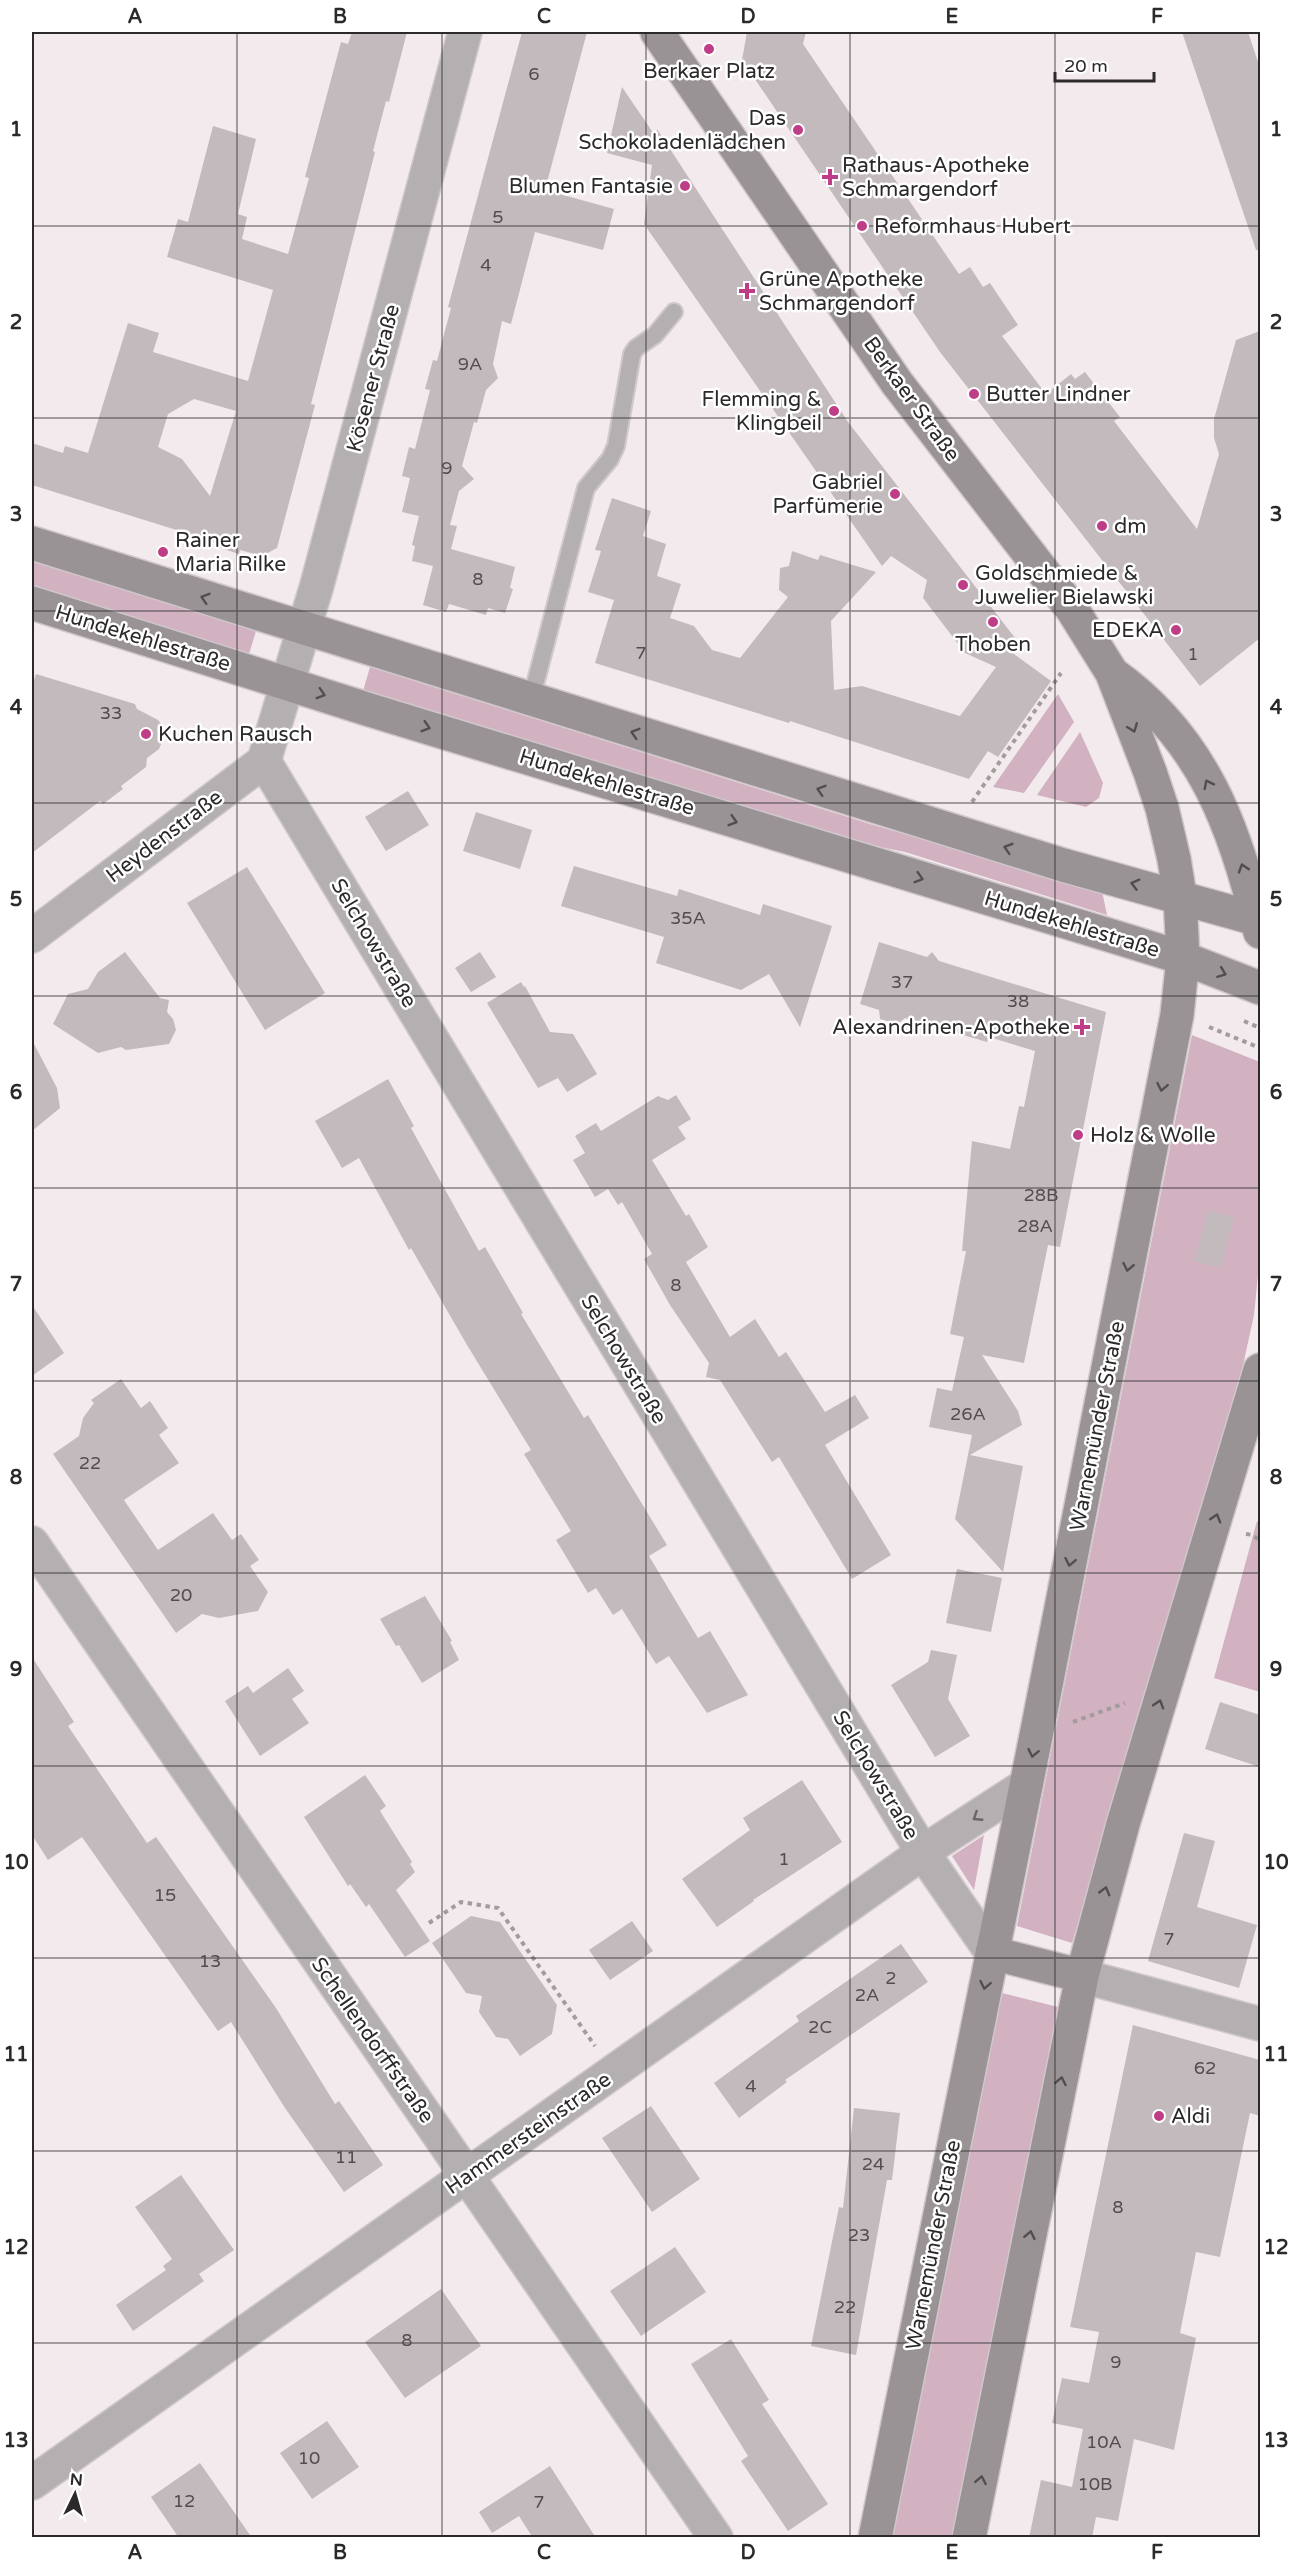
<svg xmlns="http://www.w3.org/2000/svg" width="1292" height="2569" viewBox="0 0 1292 2569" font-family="'Varela Round',sans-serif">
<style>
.green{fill:#d2b1c0}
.building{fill:#c3babe;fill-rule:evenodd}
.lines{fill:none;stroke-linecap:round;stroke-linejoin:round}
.lane-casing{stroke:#cfc7cb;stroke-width:20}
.street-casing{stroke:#cfc7cb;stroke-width:36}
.secondary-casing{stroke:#cfc7cb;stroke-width:36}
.path{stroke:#a39c9f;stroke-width:4;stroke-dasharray:4.5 4.5;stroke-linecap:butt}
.lane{stroke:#b4b0b2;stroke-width:16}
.street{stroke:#b4b0b2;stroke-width:33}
.secondary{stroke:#999395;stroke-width:33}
.oneway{stroke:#524e50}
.oneway2{stroke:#696668}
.grid{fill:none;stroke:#2c292b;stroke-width:1.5;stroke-opacity:0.55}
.poi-dot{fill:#bf3d86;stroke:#fff;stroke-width:2}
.labels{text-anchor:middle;stroke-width:5;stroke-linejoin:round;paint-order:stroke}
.number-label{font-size:18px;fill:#524d50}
.poi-label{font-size:21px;fill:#2c292b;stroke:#fff;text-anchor:start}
.street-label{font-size:21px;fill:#2c292b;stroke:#fff}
.neatline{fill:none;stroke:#2c292b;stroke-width:2}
.grid-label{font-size:20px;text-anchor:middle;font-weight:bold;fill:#2c292b}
</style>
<rect width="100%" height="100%" fill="#f3eaee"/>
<g class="green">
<path d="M 32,560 L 256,631 L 249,654 L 32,586 Z"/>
<path d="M 370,667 L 870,824 L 1102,891 L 1107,915 L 905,852 L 830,837 L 363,691 Z"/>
<path d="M 1058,694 L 1074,722 L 1024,793 L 993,787 Z"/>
<path d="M 1080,732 L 1103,783 L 1099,798 L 1086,807 L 1037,795 Z"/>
<path d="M 1192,1035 L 1260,1062 L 1260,1255 L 1254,1315 L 1233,1411 L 1072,1943 L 1017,1926 Z"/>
<path d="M 1257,1521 L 1260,1524 L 1260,1692 L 1214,1678 Z"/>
<path d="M 984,1835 L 974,1890 L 952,1856 Z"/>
<path d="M 1002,1993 L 1062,2008 L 954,2537 L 892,2538 Z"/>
</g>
<g class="building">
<path d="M 352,32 L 407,32 L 389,102 L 386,101 L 373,151 L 375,152 L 311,404 L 315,405 L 277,548 L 262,556 L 240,550 L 239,554 L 214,546 L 215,542 L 32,485 L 32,443 L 63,453 L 65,446 L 88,453 L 128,323 L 159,333 L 153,352 L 248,381 L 273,290 L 167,257 L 178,219 L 188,222 L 213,126 L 256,139 L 238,214 L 247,217 L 242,239 L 288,254 L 309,178 L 305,177 L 341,42 L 348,44 ZM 194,399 L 236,411 L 210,496 L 182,459 L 158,447 L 168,414 Z"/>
<path d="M 522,32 L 587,32 L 545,190 L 614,209 L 603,250 L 535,232 L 511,324 L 502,321 L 493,364 L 498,378 L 486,390 L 477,423 L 474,422 L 462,466 L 474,479 L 459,491 L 450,525 L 457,526 L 451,549 L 515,567 L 510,588 L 513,589 L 505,613 L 488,608 L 486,615 L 449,604 L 446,612 L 423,605 L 433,566 L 412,561 L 415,546 L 412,545 L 419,516 L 402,512 L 410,478 L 402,476 L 409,447 L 415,449 L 430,390 L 425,389 L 433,360 L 437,361 L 451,308 L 448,307 Z"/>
<path d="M 747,32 L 806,32 L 803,44 L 959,274 L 970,267 L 983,287 L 990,283 L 1018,325 L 1002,336 L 1046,394 L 1071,374 L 1075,379 L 1085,372 L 1120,417 L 1114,421 L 1197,529 L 1219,454 L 1214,438 L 1214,419 L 1236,340 L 1260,331 L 1260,638 L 1200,686 L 940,352 L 742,60 Z"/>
<path d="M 1182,32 L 1248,32 L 1260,68 L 1260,250 L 1256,250 Z"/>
<path d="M 622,87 L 656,137 L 657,129 L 848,422 L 1022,647 L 1014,654 L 1051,681 L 998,757 L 988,751 L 969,779 L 790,721 L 789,723 L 595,663 L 614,600 L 588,592 L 601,551 L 595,550 L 612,498 L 651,511 L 643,536 L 666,544 L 657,576 L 681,584 L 670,618 L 694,626 L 712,650 L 740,658 L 788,597 L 779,590 L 780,568 L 789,566 L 792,551 L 818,560 L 820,555 L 876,572 L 831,621 L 834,690 L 862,686 L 960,716 L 996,667 L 965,653 L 923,598 L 927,580 L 891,556 L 882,566 L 644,224 L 652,165 L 607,153 Z"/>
<path d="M 36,674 L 135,704 L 137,709 L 158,720 L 163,726 L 164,737 L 159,749 L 147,758 L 146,767 L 121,786 L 123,789 L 103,804 L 100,801 L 32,853 L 32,687 Z"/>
<path d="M 408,791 L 429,825 L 386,851 L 365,817 Z"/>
<path d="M 476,812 L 532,830 L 520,869 L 463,851 Z"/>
<path d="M 574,866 L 677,896 L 679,889 L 760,915 L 763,904 L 832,926 L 800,1027 L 769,974 L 741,990 L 656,963 L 664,937 L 561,906 Z"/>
<path d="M 247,867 L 325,993 L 265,1030 L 187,903 Z"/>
<path d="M 879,942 L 927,957 L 932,952 L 939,961 L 1106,1012 L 1060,1247 L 1048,1245 L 1024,1363 L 982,1355 L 1018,1411 L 1022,1425 L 970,1455 L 1023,1466 L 1003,1572 L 955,1519 L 972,1435 L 929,1427 L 937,1388 L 952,1391 L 964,1337 L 950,1334 L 966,1251 L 962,1251 L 972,1141 L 1010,1149 L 1019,1106 L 1024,1107 L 1035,1051 L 989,1037 L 987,1042 L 905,1018 L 898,1024 L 880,1019 L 879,1010 L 860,1004 Z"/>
<path d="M 125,952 L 160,998 L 169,1000 L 167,1012 L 173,1019 L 176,1030 L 169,1044 L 126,1050 L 121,1047 L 98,1053 L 53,1024 L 68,994 L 88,989 L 98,972 Z"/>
<path d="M 480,952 L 496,977 L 471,992 L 455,968 Z"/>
<path d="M 521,982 L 524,987 L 525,986 L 550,1032 L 573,1034 L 597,1074 L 567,1092 L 558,1078 L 538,1088 L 487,1003 Z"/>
<path d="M 32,1040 L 57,1088 L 60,1108 L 32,1131 Z"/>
<path d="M 388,1079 L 414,1126 L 411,1128 L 479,1251 L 485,1247 L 523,1313 L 521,1314 L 584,1418 L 588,1415 L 667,1545 L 649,1556 L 698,1638 L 710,1631 L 748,1695 L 707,1713 L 669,1656 L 656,1664 L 622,1609 L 613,1615 L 596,1588 L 588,1593 L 556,1540 L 571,1531 L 524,1454 L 531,1450 L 467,1345 L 411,1248 L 409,1250 L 359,1158 L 342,1168 L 315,1121 Z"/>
<path d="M 676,1095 L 691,1119 L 678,1127 L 686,1139 L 652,1160 L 686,1216 L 689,1214 L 708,1247 L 686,1262 L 730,1337 L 755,1319 L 779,1357 L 786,1352 L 825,1412 L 855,1395 L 869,1418 L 825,1445 L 891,1555 L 852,1579 L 779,1457 L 772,1462 L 720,1380 L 706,1377 L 709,1363 L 670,1305 L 644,1259 L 652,1254 L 622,1202 L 618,1205 L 608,1189 L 595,1197 L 573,1160 L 585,1153 L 575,1136 L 596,1123 L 601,1131 L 658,1096 L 668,1100 Z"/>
<path d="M 1208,1210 L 1234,1217 L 1221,1268 L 1194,1261 Z"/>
<path d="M 32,1305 L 64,1353 L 32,1376 Z"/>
<path d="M 121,1379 L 141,1408 L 150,1401 L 168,1428 L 159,1435 L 179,1463 L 124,1500 L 158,1550 L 213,1513 L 232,1540 L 241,1534 L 259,1560 L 250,1566 L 268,1592 L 258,1611 L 219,1618 L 202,1614 L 176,1633 L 53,1454 L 79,1436 L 83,1418 L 94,1403 L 91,1400 Z"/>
<path d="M 957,1569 L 1002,1578 L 991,1632 L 946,1623 Z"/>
<path d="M 425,1596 L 452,1641 L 450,1642 L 459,1660 L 422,1683 L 399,1645 L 396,1646 L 380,1619 Z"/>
<path d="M 931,1650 L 957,1655 L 948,1699 L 970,1736 L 935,1757 L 891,1685 L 928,1662 Z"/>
<path d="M 32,1657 L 74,1722 L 68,1726 L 147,1843 L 156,1837 L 276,2008 L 335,2104 L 339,2101 L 383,2165 L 344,2192 L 285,2108 L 231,2022 L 218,2031 L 82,1837 L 48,1860 L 32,1835 Z"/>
<path d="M 288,1668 L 304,1691 L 292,1699 L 309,1723 L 260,1756 L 225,1701 L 248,1686 L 253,1693 Z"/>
<path d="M 1220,1702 L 1260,1715 L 1260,1767 L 1205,1749 Z"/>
<path d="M 365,1775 L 386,1806 L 380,1811 L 412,1862 L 410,1864 L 415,1872 L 396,1890 L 430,1941 L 405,1957 L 369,1904 L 366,1907 L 350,1884 L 348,1886 L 304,1817 Z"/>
<path d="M 802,1780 L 842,1842 L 753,1900 L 754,1901 L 717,1927 L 682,1879 L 750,1830 L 743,1818 Z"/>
<path d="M 1184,1833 L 1215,1841 L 1197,1907 L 1257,1925 L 1239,1988 L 1148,1961 Z"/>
<path d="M 471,1916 L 500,1922 L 557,2005 L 552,2034 L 520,2056 L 508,2039 L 496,2037 L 479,2012 L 482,1996 L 466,1993 L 432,1943 Z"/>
<path d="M 632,1921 L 653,1951 L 610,1980 L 589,1950 Z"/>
<path d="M 901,1944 L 928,1982 L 785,2080 L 787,2082 L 739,2118 L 714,2083 L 799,2021 L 796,2016 Z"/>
<path d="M 1133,2025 L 1260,2060 L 1260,2116 L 1250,2113 L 1220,2257 L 1196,2252 L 1180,2333 L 1196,2338 L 1174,2450 L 1134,2439 L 1118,2521 L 1096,2517 L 1092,2538 L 1029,2538 L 1041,2480 L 1072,2487 L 1083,2429 L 1052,2423 L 1062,2378 L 1089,2383 L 1099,2332 L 1070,2327 Z"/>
<path d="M 651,2106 L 700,2179 L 652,2212 L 602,2138 Z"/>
<path d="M 854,2108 L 900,2113 L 892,2180 L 887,2180 L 856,2355 L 811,2346 L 839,2207 L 843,2208 Z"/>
<path d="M 181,2175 L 234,2250 L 199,2274 L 204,2281 L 133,2331 L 116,2305 L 166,2270 L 163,2266 L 172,2259 L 135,2207 Z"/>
<path d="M 675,2247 L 706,2292 L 641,2336 L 610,2291 Z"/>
<path d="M 441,2289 L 481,2346 L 405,2398 L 365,2342 Z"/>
<path d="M 731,2339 L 769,2400 L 762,2404 L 828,2504 L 788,2531 L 741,2461 L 748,2456 L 691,2364 Z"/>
<path d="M 327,2421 L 359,2467 L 312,2499 L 280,2453 Z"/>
<path d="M 200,2463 L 252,2538 L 179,2538 L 151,2497 Z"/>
<path d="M 550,2466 L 596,2538 L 533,2538 L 519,2516 L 492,2533 L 479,2512 Z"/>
</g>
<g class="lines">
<defs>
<path id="lane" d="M 531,700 L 586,488 L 610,459 L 616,446 L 632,354 L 636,348 L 655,335 L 674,312"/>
<g id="street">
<path d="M 264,761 L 923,1853 L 992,1953"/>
<path d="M 32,936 L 264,761 L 317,585 L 465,32"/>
<path d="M 32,1543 L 716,2538"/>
<path d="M 1082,1976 L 1260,2024"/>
<path d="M 32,2483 L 938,1842 L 1026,1785"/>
</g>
<g id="secondary">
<path d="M 657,32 L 897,383 L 1072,609 L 1112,673 L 1150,772 L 1162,808 L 1174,859 L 1180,896 L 1183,958 L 1177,1015 L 1038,1726 L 875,2538"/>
<path d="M 32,543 L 1063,865 L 1260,920"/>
<path d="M 32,603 L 370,710 L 1125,940 L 1183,958 L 1260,988"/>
<path d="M 1113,674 C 1203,738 1236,829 1260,932"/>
<path d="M 992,1953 L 1082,1976"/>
<path d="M 969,2538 L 1082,1976 L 1123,1824 L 1260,1370"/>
</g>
</defs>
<use href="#lane" class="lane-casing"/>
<use href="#street" class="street-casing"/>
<use href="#secondary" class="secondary-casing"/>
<g class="path">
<path d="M 972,802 L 1061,673"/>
<path d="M 1244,1021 L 1260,1028"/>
<path d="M 1209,1027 L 1260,1048"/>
<path d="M 1246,1534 L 1253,1535 L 1260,1541"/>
<path d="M 1073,1722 L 1125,1703"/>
<path d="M 429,1923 L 461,1902 L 498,1908 L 595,2046"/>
</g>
<use href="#lane" class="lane"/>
<use href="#street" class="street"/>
<use href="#secondary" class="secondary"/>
</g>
<defs><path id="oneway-chevron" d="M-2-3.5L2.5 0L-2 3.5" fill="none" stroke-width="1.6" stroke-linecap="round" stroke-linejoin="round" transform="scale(1.5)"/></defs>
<g class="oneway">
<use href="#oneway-chevron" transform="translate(205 598) rotate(-163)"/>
<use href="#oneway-chevron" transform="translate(321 694) rotate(18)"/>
<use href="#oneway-chevron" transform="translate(426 727) rotate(17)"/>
<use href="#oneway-chevron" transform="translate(1133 728) rotate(69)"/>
<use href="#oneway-chevron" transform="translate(635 733) rotate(-163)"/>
<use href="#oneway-chevron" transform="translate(1208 784) rotate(-117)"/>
<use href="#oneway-chevron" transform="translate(821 790) rotate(-163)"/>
<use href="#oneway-chevron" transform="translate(733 821) rotate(17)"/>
<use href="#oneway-chevron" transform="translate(1008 848) rotate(-163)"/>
<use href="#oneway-chevron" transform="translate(1243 868) rotate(-108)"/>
<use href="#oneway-chevron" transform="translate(919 878) rotate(17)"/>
<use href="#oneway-chevron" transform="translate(1135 884) rotate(-165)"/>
<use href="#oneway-chevron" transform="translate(1222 973) rotate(21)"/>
<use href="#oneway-chevron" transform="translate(1162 1087) rotate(101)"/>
<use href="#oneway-chevron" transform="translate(1128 1267) rotate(101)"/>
<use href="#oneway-chevron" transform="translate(1216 1518) rotate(-73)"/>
<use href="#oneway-chevron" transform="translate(1070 1562) rotate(101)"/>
<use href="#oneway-chevron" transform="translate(1159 1704) rotate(-73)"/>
<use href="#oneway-chevron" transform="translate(1033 1753) rotate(102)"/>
<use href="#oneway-chevron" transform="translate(1105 1891) rotate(-75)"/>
<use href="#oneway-chevron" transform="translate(985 1985) rotate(101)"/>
<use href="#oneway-chevron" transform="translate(1061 2081) rotate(-79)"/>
<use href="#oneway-chevron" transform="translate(1030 2235) rotate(-78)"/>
<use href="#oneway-chevron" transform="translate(981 2480) rotate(-79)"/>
</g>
<use class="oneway2" href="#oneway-chevron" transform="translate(977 1817) rotate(147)"/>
<path class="grid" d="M 237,32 L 237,2538M 442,32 L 442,2538M 646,32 L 646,2538M 850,32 L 850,2538M 1055,32 L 1055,2538M 32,226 L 1260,226M 32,418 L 1260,418M 32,611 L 1260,611M 32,803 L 1260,803M 32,996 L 1260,996M 32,1188 L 1260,1188M 32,1381 L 1260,1381M 32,1573 L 1260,1573M 32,1766 L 1260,1766M 32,1958 L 1260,1958M 32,2151 L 1260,2151M 32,2343 L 1260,2343"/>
<g class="poi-dot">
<circle cx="709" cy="49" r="6"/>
<circle cx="798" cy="130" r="6"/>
<path d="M827 168h6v6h6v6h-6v6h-6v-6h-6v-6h6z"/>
<circle cx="685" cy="186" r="6"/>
<circle cx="862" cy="226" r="6"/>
<path d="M744 282h6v6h6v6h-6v6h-6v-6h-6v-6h6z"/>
<circle cx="974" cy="394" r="6"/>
<circle cx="834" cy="411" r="6"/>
<circle cx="895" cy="494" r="6"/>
<circle cx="1102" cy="526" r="6"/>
<circle cx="163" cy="552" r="6"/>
<circle cx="963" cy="585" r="6"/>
<circle cx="993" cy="622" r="6"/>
<circle cx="1176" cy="630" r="6"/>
<circle cx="146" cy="734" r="6"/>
<path d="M1079 1018h6v6h6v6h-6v6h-6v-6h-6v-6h6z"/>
<circle cx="1078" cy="1135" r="6"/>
<circle cx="1159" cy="2116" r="6"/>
</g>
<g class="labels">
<g class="number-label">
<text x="534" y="80">6</text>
<text x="498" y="223">5</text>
<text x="486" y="271">4</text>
<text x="470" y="370">9A</text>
<text x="447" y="474">9</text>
<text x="478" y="585">8</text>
<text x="641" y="659">7</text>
<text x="1193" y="660">1</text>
<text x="111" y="719">33</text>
<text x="688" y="924">35A</text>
<text x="902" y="988">37</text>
<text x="1018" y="1007">38</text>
<text x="1041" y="1201">28B</text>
<text x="1035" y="1232">28A</text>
<text x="676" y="1291">8</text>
<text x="968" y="1420">26A</text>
<text x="90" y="1469">22</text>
<text x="181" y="1601">20</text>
<text x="784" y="1865">1</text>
<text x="165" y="1901">15</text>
<text x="1169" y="1945">7</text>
<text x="210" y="1967">13</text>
<text x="891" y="1984">2</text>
<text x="867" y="2001">2A</text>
<text x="820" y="2033">2C</text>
<text x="1205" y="2074">62</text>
<text x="751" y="2092">4</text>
<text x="346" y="2163">11</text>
<text x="873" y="2170">24</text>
<text x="1118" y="2213">8</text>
<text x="859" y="2241">23</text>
<text x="845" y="2313">22</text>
<text x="407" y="2346">8</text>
<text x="1116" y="2368">9</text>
<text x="1104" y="2448">10A</text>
<text x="309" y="2464">10</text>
<text x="1095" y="2490">10B</text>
<text x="184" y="2507">12</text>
<text x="539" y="2508">7</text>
</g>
<g class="poi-label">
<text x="709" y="78" text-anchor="middle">Berkaer Platz</text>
<text x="786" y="125" text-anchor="end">Das<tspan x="786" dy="24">Schokoladenlädchen</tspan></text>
<text x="842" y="172">Rathaus-Apotheke<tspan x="842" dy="24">Schmargendorf</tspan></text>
<text x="673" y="193" text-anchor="end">Blumen Fantasie</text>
<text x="874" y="233">Reformhaus Hubert</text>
<text x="759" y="286">Grüne Apotheke<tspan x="759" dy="24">Schmargendorf</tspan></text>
<text x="986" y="401">Butter Lindner</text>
<text x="822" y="406" text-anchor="end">Flemming &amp;<tspan x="822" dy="24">Klingbeil</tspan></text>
<text x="883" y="489" text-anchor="end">Gabriel<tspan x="883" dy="24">Parfümerie</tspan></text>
<text x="1114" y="533">dm</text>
<text x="175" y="547">Rainer<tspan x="175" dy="24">Maria Rilke</tspan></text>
<text x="975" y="580">Goldschmiede &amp;<tspan x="975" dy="24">Juwelier Bielawski</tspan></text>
<text x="1164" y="637" text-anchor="end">EDEKA</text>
<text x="993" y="651" text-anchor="middle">Thoben</text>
<text x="158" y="741">Kuchen Rausch</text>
<text x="1070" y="1034" text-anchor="end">Alexandrinen-Apotheke</text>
<text x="1090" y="1142">Holz &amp; Wolle</text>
<text x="1171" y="2123">Aldi</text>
</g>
<g class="street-label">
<text transform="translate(373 378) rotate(-75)" y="7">Kösener Straße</text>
<text transform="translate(912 399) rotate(54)" y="7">Berkaer Straße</text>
<text transform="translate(143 638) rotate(17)" y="7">Hundekehlestraße</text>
<text transform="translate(607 782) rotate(17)" y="7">Hundekehlestraße</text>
<text transform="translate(164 836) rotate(-37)" y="7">Heydenstraße</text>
<text transform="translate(1072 924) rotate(17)" y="7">Hundekehlestraße</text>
<text transform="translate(374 943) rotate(59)" y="7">Selchowstraße</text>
<text transform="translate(624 1359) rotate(59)" y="7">Selchowstraße</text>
<text transform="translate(1097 1426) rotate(-79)" y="7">Warnemünder Straße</text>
<text transform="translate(876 1775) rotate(59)" y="7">Selchowstraße</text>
<text transform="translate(373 2040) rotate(55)" y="7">Schellendorffstraße</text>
<text transform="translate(528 2133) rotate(-35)" y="7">Hammersteinstraße</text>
<text transform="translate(933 2245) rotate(-79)" y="7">Warnemünder Straße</text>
</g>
</g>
<rect width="1292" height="2569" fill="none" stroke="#ffffff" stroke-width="66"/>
<g transform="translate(75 2494) rotate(5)" stroke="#ffffff" stroke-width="4.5" paint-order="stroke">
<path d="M0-4.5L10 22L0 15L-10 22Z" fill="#2c292b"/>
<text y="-9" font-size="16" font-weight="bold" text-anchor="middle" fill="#2c292b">N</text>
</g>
<path d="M1055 72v9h99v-9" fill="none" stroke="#2c292b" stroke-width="3"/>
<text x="1064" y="72" font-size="18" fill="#2c292b" stroke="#ffffff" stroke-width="4.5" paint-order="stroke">20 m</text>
<rect x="33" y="33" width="1226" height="2503" class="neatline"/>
<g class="grid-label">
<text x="135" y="23">A</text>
<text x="340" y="23">B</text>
<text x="544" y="23">C</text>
<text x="748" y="23">D</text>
<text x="952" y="23">E</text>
<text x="1157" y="23">F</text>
<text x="16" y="136">1</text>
<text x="1276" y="136">1</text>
<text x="16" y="329">2</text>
<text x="1276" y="329">2</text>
<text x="16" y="521">3</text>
<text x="1276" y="521">3</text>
<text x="16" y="714">4</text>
<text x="1276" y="714">4</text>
<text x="16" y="906">5</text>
<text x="1276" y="906">5</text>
<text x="16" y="1099">6</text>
<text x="1276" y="1099">6</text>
<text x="16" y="1291">7</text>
<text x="1276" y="1291">7</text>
<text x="16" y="1484">8</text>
<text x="1276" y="1484">8</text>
<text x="16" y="1676">9</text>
<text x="1276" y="1676">9</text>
<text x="16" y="1869">10</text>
<text x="1276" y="1869">10</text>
<text x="16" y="2061">11</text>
<text x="1276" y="2061">11</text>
<text x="16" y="2254">12</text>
<text x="1276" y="2254">12</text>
<text x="16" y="2447">13</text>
<text x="1276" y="2447">13</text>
<text x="135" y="2559">A</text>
<text x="340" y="2559">B</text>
<text x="544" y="2559">C</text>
<text x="748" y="2559">D</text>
<text x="952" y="2559">E</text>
<text x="1157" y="2559">F</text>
</g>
</svg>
